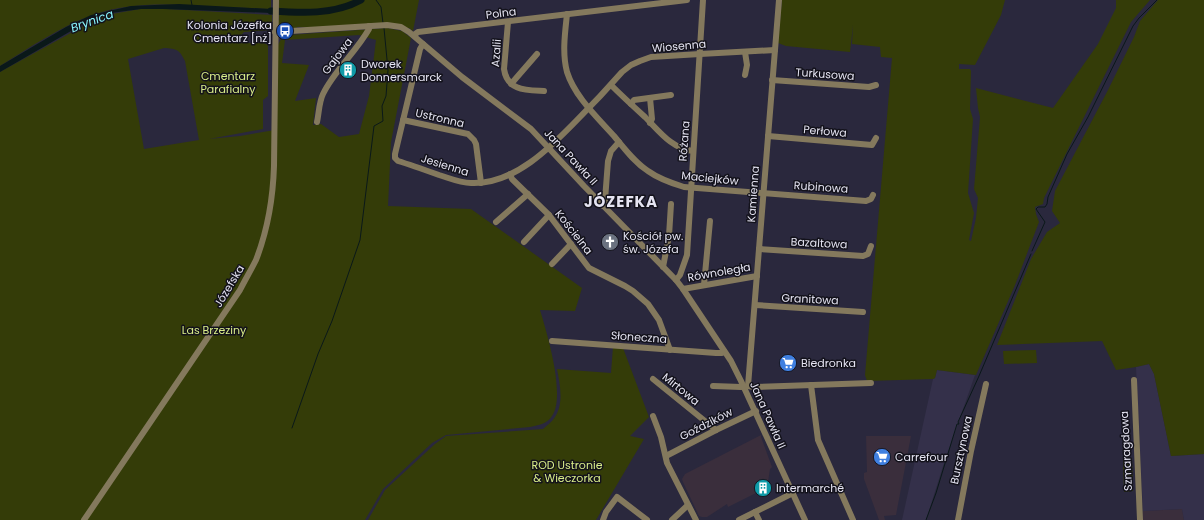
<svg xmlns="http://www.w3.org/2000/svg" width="1204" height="520" viewBox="0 0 1204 520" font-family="Poppins,sans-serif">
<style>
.commercial{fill:#3a2e3c}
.built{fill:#34304a}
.green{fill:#343c08;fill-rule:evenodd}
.water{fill:#0a1819}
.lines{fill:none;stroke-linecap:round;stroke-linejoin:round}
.stream{stroke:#0a1819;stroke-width:1}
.river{stroke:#0a1819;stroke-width:7}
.minor{stroke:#84795d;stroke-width:6}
.labels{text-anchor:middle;stroke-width:3;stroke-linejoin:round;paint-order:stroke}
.street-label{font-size:11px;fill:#e5e4f2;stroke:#13121b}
.poi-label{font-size:11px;fill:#e5e4f2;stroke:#13121b;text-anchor:start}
.park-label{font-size:11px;fill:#d9ed89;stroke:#13121b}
.water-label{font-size:12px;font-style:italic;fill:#89f6fd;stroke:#13121b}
.district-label{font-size:15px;font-weight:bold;letter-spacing:1px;fill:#e5e4f2;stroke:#13121b}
</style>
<rect width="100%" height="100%" fill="#2a283d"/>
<g class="commercial">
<path d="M 761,435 L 761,437 L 772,467 L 770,469 L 768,482 L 770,489 L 757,495 L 756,493 L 728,507 L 727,504 L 707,517 L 702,517 L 699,516 L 683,482 L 682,479 L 685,474 Z"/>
<path d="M 866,436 L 911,436 L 896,515 L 884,516 L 885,520 L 879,520 L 864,479 L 864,473 L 867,472 Z"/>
<path d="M 1182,509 L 1184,520 L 1143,520 L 1143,511 Z"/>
</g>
<g class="built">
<path d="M 1149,364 L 1154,374 L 1171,456 L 1204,454 L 1204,520 L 1184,520 L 1182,509 L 1143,511 L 1136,367 Z"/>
<path d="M 937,370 L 975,375 L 944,463 L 926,520 L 902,520 L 933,379 L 935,378 Z"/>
</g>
<g class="green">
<path d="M 0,0 L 271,0 L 271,9 C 249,8 227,7 204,6 C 167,4 129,2 93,15 C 61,26 29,48 0,66 Z"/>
<path d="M 279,0 L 419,0 L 413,31 L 409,28 L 297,27 L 297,29 L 283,29 L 278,26 L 277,21 L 279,20 Z"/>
<path d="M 782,0 L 1005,0 L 1001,15 L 975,65 L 959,64 L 959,69 L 970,69 L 971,71 L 970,109 L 973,119 L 968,193 L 974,213 L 969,240 L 971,241 L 976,218 L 978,198 L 974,189 L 980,117 L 978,108 L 976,88 L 1053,108 L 1098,44 L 1116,8 L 1116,0 L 1150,0 L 1131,22 L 1044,198 L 1043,204 L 1035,207 L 1036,214 L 1039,222 L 1015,285 L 976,375 L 937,370 L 935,378 L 933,379 L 867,381 L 865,375 L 892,58 L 881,57 L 880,47 L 852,44 L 853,25 L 850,52 L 786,46 L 778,43 Z"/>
<path d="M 1158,0 L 1204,0 L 1204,454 L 1171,456 L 1154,374 L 1149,364 L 1136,367 L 1116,370 L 1102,341 L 997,345 L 1031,259 L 1047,232 L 1060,223 L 1052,211 L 1055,191 L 1108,90 L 1134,37 L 1140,21 Z"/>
<path d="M 140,9 L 167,9 L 272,15 L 272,30 L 244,32 L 240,36 L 241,43 L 264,43 L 268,45 L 268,96 L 263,100 L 263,129 L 209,139 L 240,136 L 275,130 L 278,45 C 280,40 283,36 289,35 L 387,28 L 402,31 L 411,38 L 391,142 L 388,206 L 471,209 L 582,288 L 575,311 L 540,310 C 547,333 566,396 552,416 C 547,424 539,425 530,427 L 446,435 L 432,443 L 383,489 L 365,520 L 0,520 L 0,72 L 96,19 L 112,14 ZM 359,35 L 376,40 L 369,96 L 359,134 L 339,137 L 321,124 L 313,125 L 316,98 L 295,101 L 309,65 L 282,63 L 285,40 ZM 164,48 C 177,49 179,49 185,61 L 199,140 L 144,149 L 128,59 Z"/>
<path d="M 613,347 L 623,348 L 649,417 L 630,436 L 644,439 L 596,520 L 368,520 L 385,490 L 435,444 L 446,436 L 543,429 C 547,425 552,422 555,417 C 564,403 560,385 557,369 L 611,373 Z"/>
<path d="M 1036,350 L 1037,363 L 1004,364 L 1003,351 Z"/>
<path d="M 1132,458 L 1133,491 L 1124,492 L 1123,459 Z"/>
</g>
<path class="water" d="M 179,4 L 271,9 L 271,13 L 163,9 L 141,9 L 111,13 L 90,20 L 0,72 L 0,66 L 66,27 L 91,15 L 131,6 Z"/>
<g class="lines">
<g class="stream">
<path d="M 191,0 L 192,5"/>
<path d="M 376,0 L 381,7 L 383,23"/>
<path d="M 1032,251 L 1045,222 L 1036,209 L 1038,207 L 1045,207 L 1047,204 L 1048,197 L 1067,154 L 1088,117 L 1133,26 L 1139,18 L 1157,0"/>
<path d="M 292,428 L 318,354 L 332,321 L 360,240 L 374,126 L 383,121 L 382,106 L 386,96 L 388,70 L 384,28"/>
<path d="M 926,520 L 936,493 L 957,424 L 959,424 L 958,422 L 979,376 L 1031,254"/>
</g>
<path class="river" d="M 271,11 C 301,13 334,15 361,0"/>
<g class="minor">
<path d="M 567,14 C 565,33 562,53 567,72 C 575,97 597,117 614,136 C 624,148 634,162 648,171 C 659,179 671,183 684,187 L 866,201 L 871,199 L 873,195"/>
<path d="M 508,22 L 504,69 C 507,91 527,90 544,91"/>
<path d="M 275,32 L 387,25 L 401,27 L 409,32 L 462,77 L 531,129 L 584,186 L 676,280 L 683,289 L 731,361 L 741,381 L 805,520"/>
<path d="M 414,35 L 418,32 L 687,0"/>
<path d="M 423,44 L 420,49 L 395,154 L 395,158 L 398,161 C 411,165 425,170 439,175 C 449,178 460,183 471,183 C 514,185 551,147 578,119 C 593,104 608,88 622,72 L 631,65 L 640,61 L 651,57 L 700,54 L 775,50"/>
<path d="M 745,52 L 747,65 L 745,75"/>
<path d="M 772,80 L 869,87 L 876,85"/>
<path d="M 511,84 L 537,54"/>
<path d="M 611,85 C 622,96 634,107 645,117 C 659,131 672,149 693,151"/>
<path d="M 650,98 L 652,119 L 650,123"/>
<path d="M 631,104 L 634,100 L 671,95"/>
<path d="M 403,120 L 468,134 L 474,140 L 476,144 L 481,183"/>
<path d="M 317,122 C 319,113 319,102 323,94 C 334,71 356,52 369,29 L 369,26"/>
<path d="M 768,136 L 872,145 L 876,138"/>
<path d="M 510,174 L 512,179 L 549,215 L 589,268 L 625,286 L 633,291 L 648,304 L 659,320 L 670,350"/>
<path d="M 603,206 L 605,200 L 608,161 L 611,151 L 619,142"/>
<path d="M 496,222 L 528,194"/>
<path d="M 524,242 L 549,215"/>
<path d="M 759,249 L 863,256 L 868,254 L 871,246"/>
<path d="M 552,264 L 571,244"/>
<path d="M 663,267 L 669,236 L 671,204"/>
<path d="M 676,280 L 680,275 L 687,255 L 703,0"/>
<path d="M 704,285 L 710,221"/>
<path d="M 683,289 L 757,276"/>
<path d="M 755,305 L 863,312"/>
<path d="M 552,341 L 716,353 L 722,353 L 724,351"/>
<path d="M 653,379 L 716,430"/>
<path d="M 1134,380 L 1140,520"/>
<path d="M 811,385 L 818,440 L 853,520"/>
<path d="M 713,386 L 741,387 L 748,386 L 779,0"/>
<path d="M 748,386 L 754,387 L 871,383"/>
<path d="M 653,416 L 661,437 L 667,463 L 696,520"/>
<path d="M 666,456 L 716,430 L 756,411"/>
<path d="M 755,512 L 759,520"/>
<path d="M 84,520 L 240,290 C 245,280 251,270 256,260 C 268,229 273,199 274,166 L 276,0"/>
<path d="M 603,520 L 606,512 L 617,497 L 647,520"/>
<path d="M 672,520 L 688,505"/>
<path d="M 739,520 L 793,493"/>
<path d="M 958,520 L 971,451 L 986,384"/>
</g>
</g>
<defs>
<symbol id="bus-disc" viewBox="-11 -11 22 22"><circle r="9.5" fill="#1a4fb4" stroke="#13121b"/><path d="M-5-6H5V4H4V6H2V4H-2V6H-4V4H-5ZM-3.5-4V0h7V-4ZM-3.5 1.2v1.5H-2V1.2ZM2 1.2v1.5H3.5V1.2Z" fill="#fff"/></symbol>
<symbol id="building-disc" viewBox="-11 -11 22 22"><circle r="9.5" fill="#0f9aa8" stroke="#13121b"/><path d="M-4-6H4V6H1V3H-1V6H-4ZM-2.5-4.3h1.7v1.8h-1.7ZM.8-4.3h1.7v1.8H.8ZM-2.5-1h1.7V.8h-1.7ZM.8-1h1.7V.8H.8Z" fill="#fff"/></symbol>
<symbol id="church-disc" viewBox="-11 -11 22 22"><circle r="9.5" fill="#6b7280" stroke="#13121b"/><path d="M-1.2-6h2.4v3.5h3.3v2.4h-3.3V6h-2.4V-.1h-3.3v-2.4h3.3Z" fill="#fff"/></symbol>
<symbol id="supermarket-disc" viewBox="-11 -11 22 22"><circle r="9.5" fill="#3f7fe0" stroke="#13121b"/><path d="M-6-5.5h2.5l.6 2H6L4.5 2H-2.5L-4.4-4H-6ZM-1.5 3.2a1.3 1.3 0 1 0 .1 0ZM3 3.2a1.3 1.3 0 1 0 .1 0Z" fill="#fff"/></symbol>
</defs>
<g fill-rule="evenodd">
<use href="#bus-disc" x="275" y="21" width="20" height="20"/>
<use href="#building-disc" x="338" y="60" width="20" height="20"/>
<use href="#church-disc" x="600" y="232" width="20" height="20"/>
<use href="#supermarket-disc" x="778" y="353" width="20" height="20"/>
<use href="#supermarket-disc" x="872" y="447" width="20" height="20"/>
<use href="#building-disc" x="753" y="478" width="20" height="20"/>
</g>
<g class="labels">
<g class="street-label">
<text transform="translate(501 13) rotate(-7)" y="4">Polna</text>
<text transform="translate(679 46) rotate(-5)" y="4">Wiosenna</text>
<text transform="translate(496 53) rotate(-86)" y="4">Azalii</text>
<text transform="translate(337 56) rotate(-53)" y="4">Gajowa</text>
<text transform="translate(825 74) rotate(4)" y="4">Turkusowa</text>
<text transform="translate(440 118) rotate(13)" y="4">Ustronna</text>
<text transform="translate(825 131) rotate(5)" y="4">Perłowa</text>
<text transform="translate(684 141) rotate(-86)" y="4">Różana</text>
<text transform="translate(571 157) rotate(47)" y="4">Jana Pawła II</text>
<text transform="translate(445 165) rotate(17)" y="4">Jesienna</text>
<text transform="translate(710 178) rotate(6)" y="4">Maciejków</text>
<text transform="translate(821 187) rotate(4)" y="4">Rubinowa</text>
<text transform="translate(753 194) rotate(-86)" y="4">Kamienna</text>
<text transform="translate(574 232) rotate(52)" y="4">Kościelna</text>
<text transform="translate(819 243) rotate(3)" y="4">Bazaltowa</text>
<text transform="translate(719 272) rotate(-10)" y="4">Równoległa</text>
<text transform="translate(229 286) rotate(-59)" y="4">Józefska</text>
<text transform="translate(810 299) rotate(3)" y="4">Granitowa</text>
<text transform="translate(639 337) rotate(4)" y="4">Słoneczna</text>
<text transform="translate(681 389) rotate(39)" y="4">Mirtowa</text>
<text transform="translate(768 415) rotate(66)" y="4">Jana Pawła II</text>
<text transform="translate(706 424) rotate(-27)" y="4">Goździków</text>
<text transform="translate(961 450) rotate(-78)" y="4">Bursztynowa</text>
<text transform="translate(1126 451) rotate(-93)" y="4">Szmaragdowa</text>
</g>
<g class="poi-label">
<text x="272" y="29" text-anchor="end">Kolonia Józefka<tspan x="272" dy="13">Cmentarz [nż]</tspan></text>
<text x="361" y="68">Dworek<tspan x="361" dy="13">Donnersmarck</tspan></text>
<text x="623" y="240">Kościół pw.<tspan x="623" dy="13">św. Józefa</tspan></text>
<text x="801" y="367">Biedronka</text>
<text x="895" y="461">Carrefour</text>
<text x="776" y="492">Intermarché</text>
</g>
<g class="park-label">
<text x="228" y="80">Cmentarz<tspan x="228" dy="13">Parafialny</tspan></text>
<text x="214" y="334">Las Brzeziny</text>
<text x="567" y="469">ROD Ustronie<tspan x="567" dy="13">&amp; Wieczorka</tspan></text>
</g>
<g class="water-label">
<text transform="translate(92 21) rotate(-20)" y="4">Brynica</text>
</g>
<g class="district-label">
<text x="621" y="207">JÓZEFKA</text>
</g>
</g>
</svg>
